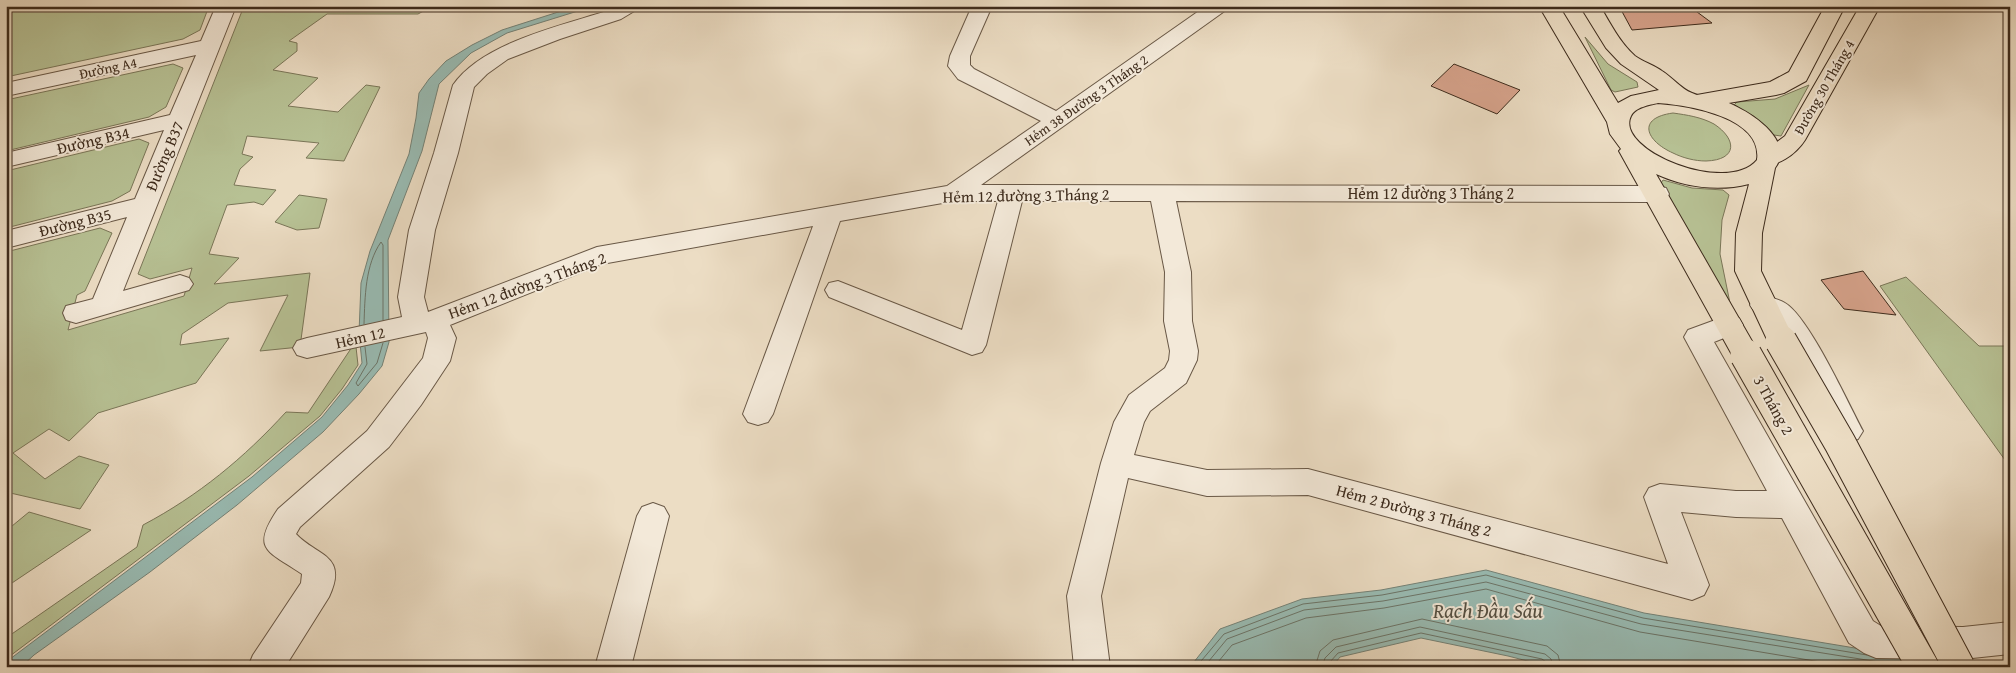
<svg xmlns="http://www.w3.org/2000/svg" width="2016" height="673" viewBox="0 0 2016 673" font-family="'Gentium Book Plus',serif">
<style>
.green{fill:#b7c194;stroke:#7a7658}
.water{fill:#99bcb4;stroke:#748277}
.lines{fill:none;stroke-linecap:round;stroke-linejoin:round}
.shore{stroke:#6b7468;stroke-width:1}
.building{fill:#d7a38c;stroke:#3d2b1c}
.minor-casing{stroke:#695846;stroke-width:2}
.major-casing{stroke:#3d2b1c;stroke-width:2}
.highway-casing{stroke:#3d2b1c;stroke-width:2}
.minor{fill:#f3e9d9;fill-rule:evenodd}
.major{fill:#ecddc4;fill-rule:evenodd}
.highway{fill:#ecddc4;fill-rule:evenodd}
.highway-bridge-casing{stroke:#3d2b1c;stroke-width:33;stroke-linecap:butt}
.highway-bridge{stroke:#ecddc4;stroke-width:31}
.labels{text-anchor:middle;stroke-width:4;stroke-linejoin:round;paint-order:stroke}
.far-street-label{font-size:14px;fill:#3d2b1c;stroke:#f3e9d9}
.street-label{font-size:16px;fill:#3d2b1c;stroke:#f3e9d9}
.near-water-label{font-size:21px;font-style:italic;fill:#544f42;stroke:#f3e9d9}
</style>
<rect width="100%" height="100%" fill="#ecddc4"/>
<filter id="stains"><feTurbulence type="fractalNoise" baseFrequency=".004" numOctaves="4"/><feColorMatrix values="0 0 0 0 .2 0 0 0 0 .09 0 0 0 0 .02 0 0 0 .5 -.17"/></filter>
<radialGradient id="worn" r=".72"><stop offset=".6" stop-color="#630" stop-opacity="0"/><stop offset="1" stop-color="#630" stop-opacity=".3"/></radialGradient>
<g class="green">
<path d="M 6,6 L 209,6 L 200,30 L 183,39 L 6,77 Z"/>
<path d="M 244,6 L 433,6 L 418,14 L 327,14 L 289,41 L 297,43 L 297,51 L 273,70 L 318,78 L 288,106 L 338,112 L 366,85 L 380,87 L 344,161 L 306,158 L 319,143 L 247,136 L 242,154 L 253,157 L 240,169 L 234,185 L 276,190 L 263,205 L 254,202 L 227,205 L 209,254 L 239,258 L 214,284 L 310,273 L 300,347 L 260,351 L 288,295 L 228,303 L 182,334 L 180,345 L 229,338 L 196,383 L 98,413 L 69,441 L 49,429 L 13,453 L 45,479 L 79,456 L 109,465 L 80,509 L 6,492 L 6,252 L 100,228 L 112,233 L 85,291 L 77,295 L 68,330 L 184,296 L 192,268 L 150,279 L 138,274 Z"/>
<path d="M 1585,37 L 1608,64 L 1637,82 L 1638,87 L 1615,92 L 1611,90 Z"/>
<path d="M 173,64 L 183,68 L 166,107 L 149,117 L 6,151 L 6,100 Z"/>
<path d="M 1809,85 L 1781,136 L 1774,135 L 1755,117 L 1734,105 L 1737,102 L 1775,99 Z"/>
<path d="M 1673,113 C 1687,115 1701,117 1714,124 C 1737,139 1738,160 1706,161 C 1695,161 1683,158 1673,153 C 1646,141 1636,118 1673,113 Z"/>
<path d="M 139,139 L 149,143 L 130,191 L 112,201 L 6,228 L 6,171 Z"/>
<path d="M 1663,180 L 1692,188 L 1723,190 L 1729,195 L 1722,220 L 1720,254 L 1731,308 L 1661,183 Z"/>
<path d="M 299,195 L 327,199 L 319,228 L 297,230 L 275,222 Z"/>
<path d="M 1906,277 L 1979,346 L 2010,346 L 2010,467 L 1880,286 Z"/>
<path d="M 352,347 L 356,347 L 358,365 L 342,389 L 320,416 L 249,476 L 6,659 L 6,638 L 137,547 L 143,525 C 198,496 244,458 286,412 L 308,413 Z"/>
<path d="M 29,512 L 91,530 L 6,587 L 6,531 Z"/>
</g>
<g class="water">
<path d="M 577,6 L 594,6 L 507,33 L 471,53 L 439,84 L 422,151 L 388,240 L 389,342 L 382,366 L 359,394 L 323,432 L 237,505 L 150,572 L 34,655 L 21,667 L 6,667 L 6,662 L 252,477 L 322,417 L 348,385 L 362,363 L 359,333 L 361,283 L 370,251 L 409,154 L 416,118 L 419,93 L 429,79 L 446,61 L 472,45 L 502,30 Z"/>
<path d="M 1486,570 L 1644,613 L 1867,650 L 2001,667 L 1551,667 L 1508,656 L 1421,638 L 1340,657 L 1332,667 L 1190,667 L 1220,629 L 1302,599 L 1381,590 Z"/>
</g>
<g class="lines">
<g class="shore">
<path d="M 364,324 C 365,297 365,265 381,242 L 383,245 L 383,320"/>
<path d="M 365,347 L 367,364 L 356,383 L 358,386 L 377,363 L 383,343"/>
<path d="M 1196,667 L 1224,634 L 1303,604 L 1382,595 L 1486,575 L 1643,618 L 1867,655"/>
<path d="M 1204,667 L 1227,639 L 1304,610 L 1383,601 L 1486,582 L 1641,624 L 1904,666"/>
<path d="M 1214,667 L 1232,645 L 1306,618 L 1384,608 L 1486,589 L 1640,632 L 1851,667"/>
<path d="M 1315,667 L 1320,651 L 1333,640 L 1422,619 L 1547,646 L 1558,655 L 1561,667"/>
<path d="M 1322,667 L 1325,658 L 1336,647 L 1420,627 L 1545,654 L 1551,659 L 1553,667"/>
<path d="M 1329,667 L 1330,662 L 1338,653 L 1421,633 L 1542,659 L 1546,662 L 1547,667"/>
</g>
</g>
<g class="building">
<path d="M 1619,6 L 1689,6 L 1712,23 L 1632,30 Z"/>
<path d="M 1454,64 L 1520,90 L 1497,114 L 1431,86 Z"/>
<path d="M 1863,271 L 1896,315 L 1844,309 L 1821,280 Z"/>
</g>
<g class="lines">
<defs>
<g id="minor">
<path d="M 216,6 L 236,6 L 123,291 L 180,275 L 189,278 L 193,284 L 189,290 L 76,323 L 66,320 L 63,313 L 66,306 L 93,299 L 127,217 L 6,248 L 6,231 L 135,199 L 164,130 L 6,167 L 6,153 L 170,115 L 196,55 L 6,96 L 6,83 L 201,41 Z"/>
<path d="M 614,6 L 639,6 L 636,10 L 621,19 L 560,39 L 508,59 L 487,74 L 474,87 L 458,153 L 435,230 L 424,297 L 428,312 L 597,247 L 947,186 L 1041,121 L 958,79 L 948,66 L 950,56 L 972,6 L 992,6 L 970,56 L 970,65 L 974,69 L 1056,111 L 1206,6 L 1229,6 L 1226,10 L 981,185 L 1657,186 L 1666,188 L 1669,194 L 1666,200 L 1657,202 L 1176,201 L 1191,272 L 1192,321 L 1198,351 L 1197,360 L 1186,383 L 1150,411 L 1144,422 L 1134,455 L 1207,470 L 1308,469 L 1668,564 L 1644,497 L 1649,488 L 1660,484 L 1736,491 L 1767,491 L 1684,337 L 1688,330 L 1729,315 L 1739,318 L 1743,325 L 1739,332 L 1714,342 L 1873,621 L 1881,626 L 1963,627 L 2010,622 L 2010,654 L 1963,659 L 1876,658 L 1864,653 L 1849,643 L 1782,518 L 1736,517 L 1681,512 L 1709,585 L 1704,595 L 1692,600 L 1308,495 L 1207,496 L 1128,478 L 1101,596 L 1110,667 L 1074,667 L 1067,596 L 1101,463 L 1114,422 L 1129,395 L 1165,368 L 1169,360 L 1170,351 L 1164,321 L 1165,272 L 1151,201 L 1022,201 L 986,345 L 982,352 L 972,355 L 829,297 L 825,290 L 829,283 L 838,281 L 962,330 L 998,201 L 954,201 L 840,221 L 773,414 L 768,422 L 758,425 L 748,422 L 743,414 L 813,226 L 602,264 L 450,325 L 456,338 L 450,361 L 421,405 L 389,447 L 300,527 L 296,534 C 316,556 349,554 329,597 L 285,667 L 248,667 L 253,655 L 301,583 L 302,574 C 268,551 250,550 278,509 L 367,431 L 423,358 L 428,338 L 426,332 L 307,358 L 297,355 L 293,348 L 297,341 L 307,338 L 402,317 L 398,297 L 409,230 L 434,153 L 453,85 C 482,43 560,26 607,11 Z"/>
<path d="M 1763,295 C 1770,298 1779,299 1785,303 C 1809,317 1848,403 1863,431 L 1858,439 L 1848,443 L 1838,439 C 1819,404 1804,366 1781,332 C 1773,319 1756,317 1750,305 L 1754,298 Z"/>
<path d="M 653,503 L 664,507 L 669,516 L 631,667 L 595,667 L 637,516 L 642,507 Z"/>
</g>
<g id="major">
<path d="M 1825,6 L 1845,6 L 1806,81 L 1784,93 L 1776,95 L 1699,108 L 1691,106 L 1688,101 L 1691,96 L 1770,82 L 1789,72 Z"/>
<path d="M 1860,6 L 1880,6 L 1805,140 C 1796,154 1777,168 1761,164 L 1757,159 L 1761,154 L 1785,136 Z"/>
</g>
<path id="highway" d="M 1539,6 L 1559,6 L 1618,103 L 1631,96 L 1659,90 L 1621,64 L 1606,48 L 1580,6 L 1600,6 C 1610,23 1620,43 1635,56 C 1643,62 1654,65 1662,71 C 1672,77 1681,89 1692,93 C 1703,98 1715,98 1726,102 C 1748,110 1796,140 1775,168 L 1762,233 L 1761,271 L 1795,341 L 1791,348 L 1781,351 L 1771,348 L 1735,271 L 1736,233 L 1749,184 C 1718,192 1684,187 1656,174 L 1760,355 L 1756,362 L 1746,365 L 1736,362 L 1619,151 L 1621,149 L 1610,134 L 1607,122 ZM 1658,103 C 1688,105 1763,117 1757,160 C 1727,196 1614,150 1631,116 C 1635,107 1650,105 1658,103 Z"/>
</defs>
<use href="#minor" class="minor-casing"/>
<use href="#major" class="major-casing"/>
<use href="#highway" class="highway-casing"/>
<use href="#minor" class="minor"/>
<use href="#major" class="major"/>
<use href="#highway" class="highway"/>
<defs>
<g id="highway-bridge">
<path d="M 1781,341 L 1840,443 L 1959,667"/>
<path d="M 1746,355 L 1923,667"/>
</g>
</defs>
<use href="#highway-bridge" class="highway-bridge-casing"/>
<use href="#highway-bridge" class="highway-bridge"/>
</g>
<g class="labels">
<g class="far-street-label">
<text transform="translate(108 68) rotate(-12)" y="5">Đường A4</text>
<text transform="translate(1824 87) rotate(-60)" y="5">Đường 30 Tháng 4</text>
<text transform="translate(1086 100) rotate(-35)" y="5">Hẻm 38 Đường 3 Tháng 2</text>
</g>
<g class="street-label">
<text transform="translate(93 140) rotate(-13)" y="6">Đường B34</text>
<text transform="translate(164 156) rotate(-67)" y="6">Đường B37</text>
<text x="1431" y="199">Hẻm 12 đường 3 Tháng 2</text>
<text transform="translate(1026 195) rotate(-1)" y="6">Hẻm 12 đường 3 Tháng 2</text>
<text transform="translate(75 222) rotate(-14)" y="6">Đường B35</text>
<text transform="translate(527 285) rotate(-20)" y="6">Hẻm 12 đường 3 Tháng 2</text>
<text transform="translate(360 337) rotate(-13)" y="6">Hẻm 12</text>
<text transform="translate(1774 405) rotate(61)" y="6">3 Tháng 2</text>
<text transform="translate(1414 510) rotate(15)" y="6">Hẻm 2 Đường 3 Tháng 2</text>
</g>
<g class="near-water-label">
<text x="1488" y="618">Rạch Đầu Sấu</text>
</g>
</g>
<rect width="2016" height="673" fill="none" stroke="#ecddc4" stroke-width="25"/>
<rect x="8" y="8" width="2001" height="658" fill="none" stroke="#3d2b1c" stroke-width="2.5"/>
<rect x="12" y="12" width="1991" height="648" fill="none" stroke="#3d2b1c"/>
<rect width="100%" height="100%" filter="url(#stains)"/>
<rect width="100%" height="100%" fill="url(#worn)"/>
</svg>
